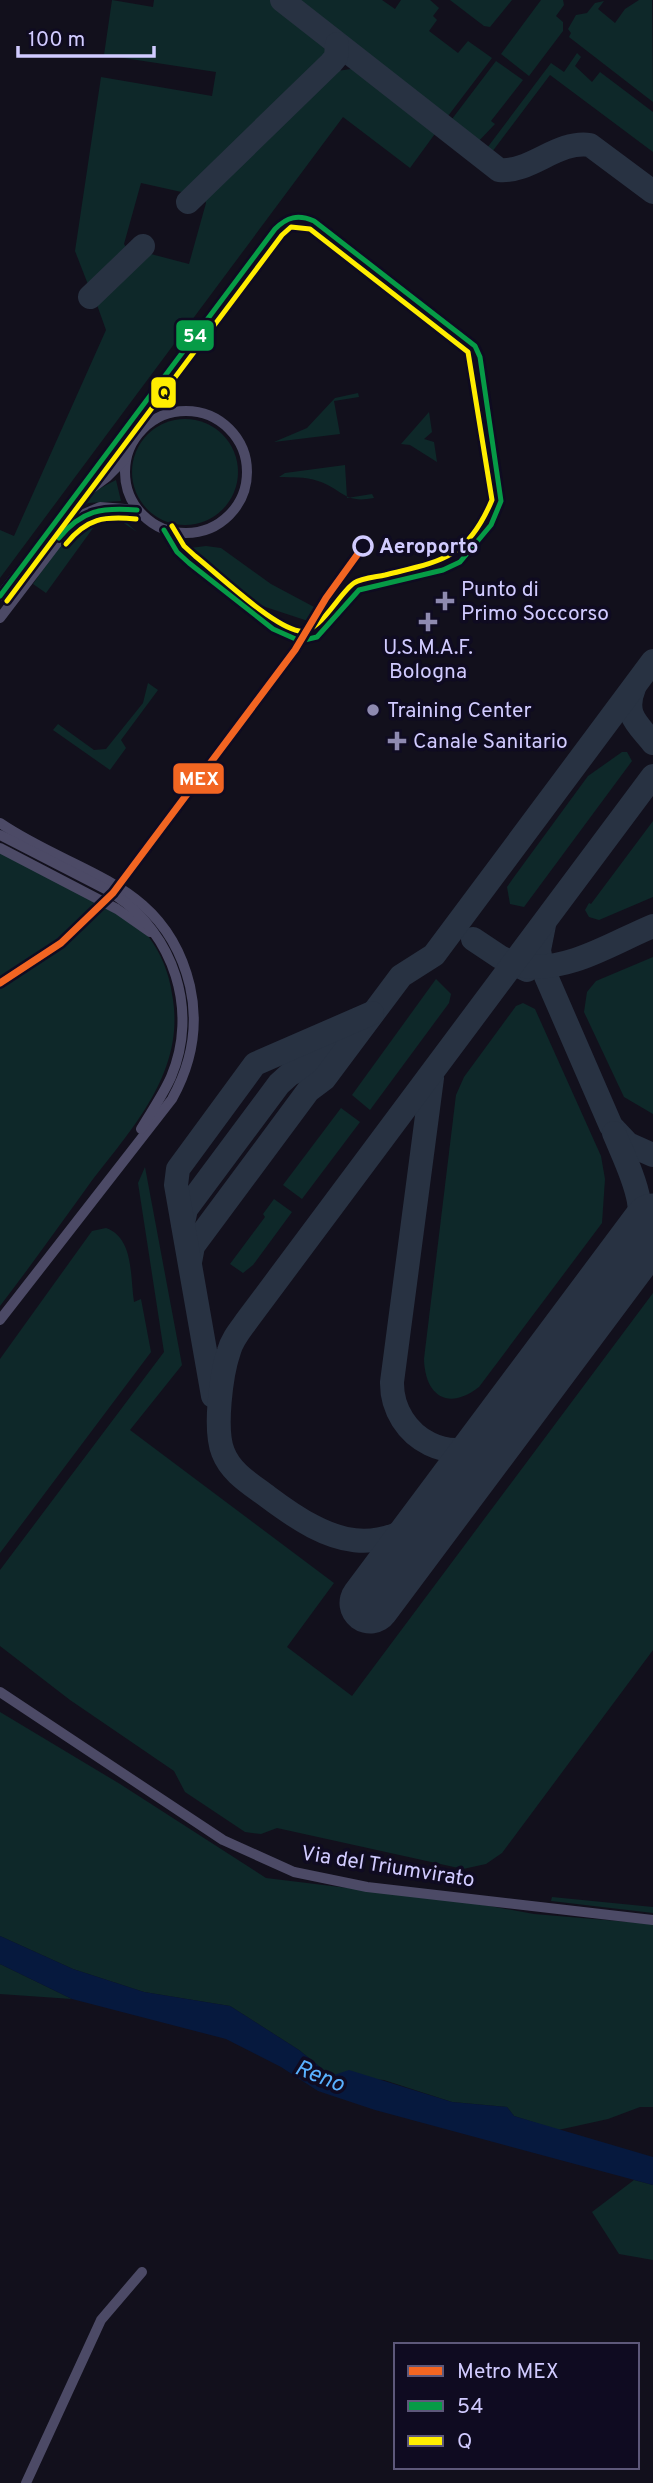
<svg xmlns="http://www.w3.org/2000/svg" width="653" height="2483" viewBox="0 0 653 2483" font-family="Overpass,sans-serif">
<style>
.green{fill:#0e2829}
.water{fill:#06193e}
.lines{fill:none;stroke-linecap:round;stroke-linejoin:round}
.taxiway{stroke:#283242;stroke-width:24}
.runway{stroke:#283242;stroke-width:61}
.minor{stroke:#4c4a66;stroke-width:10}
.bus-1-casing{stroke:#0f0b21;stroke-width:10}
.bus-2-casing{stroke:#0f0b21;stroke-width:10}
.bus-1{stroke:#069b46;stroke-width:5}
.bus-2{stroke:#ffed00;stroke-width:5}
.metro-1-casing{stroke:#0f0b21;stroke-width:12}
.metro-1{stroke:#f26522;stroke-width:7}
.stop-dot{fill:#0f0b21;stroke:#d1cbff;stroke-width:3.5}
.poi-dot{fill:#8e8ab0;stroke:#0f0b21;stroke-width:2.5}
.labels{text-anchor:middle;stroke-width:7;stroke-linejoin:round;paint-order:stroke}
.stop-label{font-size:21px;font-weight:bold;fill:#d1cbff;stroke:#0f0b21;text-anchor:start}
.poi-label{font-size:21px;fill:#d1cbff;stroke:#0f0b21;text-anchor:start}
.street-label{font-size:21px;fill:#d1cbff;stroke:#0f0b21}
.water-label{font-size:23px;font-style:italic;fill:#59b1ff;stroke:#0f0b21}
.line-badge{stroke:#0f0b21;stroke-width:2.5}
.badge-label{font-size:19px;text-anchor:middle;font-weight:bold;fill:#fff}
.pale-badge-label{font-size:19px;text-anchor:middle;font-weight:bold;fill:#111}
</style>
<rect width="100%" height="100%" fill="#12101c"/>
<g class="green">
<path d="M 112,0 L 153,7 L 154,0 L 272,0 L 326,43 L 325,57 L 186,193 L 141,183 L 124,244 L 127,249 L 89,287 L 75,251 L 101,77 L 212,96 L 216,72 L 104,55 Z"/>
<path d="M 295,0 L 382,0 L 395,9 L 401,0 L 430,0 L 439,8 L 433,16 L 437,20 L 429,31 L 458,53 L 468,41 L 492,58 L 445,120 Z"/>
<path d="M 450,0 L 512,0 L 490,27 L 484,26 Z"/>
<path d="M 541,0 L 563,0 L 564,5 L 556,16 L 563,22 L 563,31 L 529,76 L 501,54 Z"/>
<path d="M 639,0 L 652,0 L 653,102 L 569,37 L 571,33 L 568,29 L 576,15 L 587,13 L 595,3 L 604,1 L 598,9 L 615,23 L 625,9 Z"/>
<path d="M 577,53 L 581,57 L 575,66 L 592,82 L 600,72 L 653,112 L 653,152 L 550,75 L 489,156 L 484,152 L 551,63 L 564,72 Z"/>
<path d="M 496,61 L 523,80 L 491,121 L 495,124 L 476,144 L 449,123 Z"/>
<path d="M 358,68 L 437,131 L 410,168 L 343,117 L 0,578 L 0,530 L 14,536 L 106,330 L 96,302 L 147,253 L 189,264 L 206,203 L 204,198 L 337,71 Z"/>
<path d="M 358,393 L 359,397 L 334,401 L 340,434 L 274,442 L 307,428 L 335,398 Z"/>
<path d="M 429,412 L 432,432 L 424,439 L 434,442 L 437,462 L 410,445 L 401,444 Z"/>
<circle cx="185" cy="472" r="53"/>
<path d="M 345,465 L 347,498 L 372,494 L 374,498 C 343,504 343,489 318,481 C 305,476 291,478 279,477 L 285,473 Z"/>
<path d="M 116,480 L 121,501 L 88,503 L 67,520 L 83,497 Z"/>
<path d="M 107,513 L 118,515 L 137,532 L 112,515 L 101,517 L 46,593 L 33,584 C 53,556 71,517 107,513 Z"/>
<path d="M 206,546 L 221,548 L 271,584 L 316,608 L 308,621 L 250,602 L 181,551 L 182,549 Z"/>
<path d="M 148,683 L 158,690 L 121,740 L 126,748 L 110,770 L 53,730 L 58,724 L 94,750 L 106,749 L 143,703 Z"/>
<path d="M 622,752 L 627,752 L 632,761 L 524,907 L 510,904 L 507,887 L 514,877 L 588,776 Z"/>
<path d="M 653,821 L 653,897 L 599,920 L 589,917 L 585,910 L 589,903 L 591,904 Z"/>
<path d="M 0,853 C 34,871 126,910 148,936 C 161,953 169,973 172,994 C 187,1072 131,1129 88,1186 C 59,1226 30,1267 0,1306 Z"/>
<path d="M 653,957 L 653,1114 L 624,1097 L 584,1012 L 587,992 L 596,981 Z"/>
<path d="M 436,979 L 451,994 L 449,1003 L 370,1110 L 352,1095 Z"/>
<path d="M 523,1003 L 535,1009 L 601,1156 L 605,1179 L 602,1223 L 479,1387 C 448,1411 425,1396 424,1359 L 456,1095 L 464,1077 L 516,1006 Z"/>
<path d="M 341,1108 L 360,1122 L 302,1199 L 283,1185 Z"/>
<path d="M 145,1167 L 182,1365 L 130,1430 L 334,1583 L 287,1647 L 352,1696 L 653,1293 L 653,1650 L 502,1853 L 486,1864 L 463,1869 L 277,1828 L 261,1834 L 245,1832 L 185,1792 L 174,1771 L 70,1700 L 0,1646 L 0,1570 L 164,1352 L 138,1183 Z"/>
<path d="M 274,1199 L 292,1212 L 253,1265 L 243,1273 L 230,1264 L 265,1217 L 263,1214 Z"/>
<path d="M 106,1228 C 134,1238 130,1276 134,1302 L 141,1299 L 151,1352 L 0,1553 L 0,1359 L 92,1231 Z"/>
<path d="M 0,1712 L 120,1784 L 266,1878 L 479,1904 L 534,1914 L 653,1924 L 653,2107 L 640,2107 L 608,2119 L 558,2130 L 514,2116 L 507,2107 L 452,2102 L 384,2080 L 331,2076 L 299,2050 L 230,2006 L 144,1992 L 73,1969 L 0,1936 Z"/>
<path d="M 552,1897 L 653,1907 L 653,1913 L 551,1901 Z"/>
<path d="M 0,1964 L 72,1999 L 0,1994 Z"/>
<path d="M 634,2180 L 653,2185 L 653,2260 L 619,2254 L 592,2212 Z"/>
</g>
<path class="water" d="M 0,1936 L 73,1969 L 144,1992 L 230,2006 L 299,2050 L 331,2076 L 349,2070 L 452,2102 L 507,2107 L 514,2116 L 653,2157 L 653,2185 L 375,2110 L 318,2091 L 281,2067 L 226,2039 L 72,1999 L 0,1964 Z"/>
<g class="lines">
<g class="taxiway">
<path d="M 282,0 L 499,170 C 531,173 557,140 590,145 L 653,192"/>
<path d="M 188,202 L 331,63 L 336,57 L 337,44"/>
<path d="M 90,297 L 143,246"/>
<path d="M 634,688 C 623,715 638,724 653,743"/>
<path d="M 544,925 L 539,950 L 542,967 L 611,1126 L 628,1144 L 653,1155"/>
<path d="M 473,939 L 500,957 L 527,970"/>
<path d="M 525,966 C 569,972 614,942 653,926"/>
<path d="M 432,1078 L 392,1382 C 391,1438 458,1475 499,1430"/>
<path d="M 614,1133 C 631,1174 653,1211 631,1254"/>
<path d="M 183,1223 L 186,1209 L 279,1084 L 290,1074 L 343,1051"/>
<path d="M 190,1262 L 193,1246 L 308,1091 L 324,1079 L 401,976 L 434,955 L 653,661"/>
<path d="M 213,1396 L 176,1185 L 178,1169 L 255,1064 L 372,1013"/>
<path d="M 444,1504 C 377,1562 332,1545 268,1497 C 251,1484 231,1473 223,1452 C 214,1430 221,1374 229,1351 C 232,1339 241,1329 248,1319 L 653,776"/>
</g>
<path class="runway" d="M 370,1603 L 653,1224"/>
<g class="minor">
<circle cx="186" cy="472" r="61"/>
<path d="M 0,596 L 72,503 L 107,477 L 125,459"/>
<path d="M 0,618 L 77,517 L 100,507 L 137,510"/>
<path d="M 0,823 C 78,876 165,881 190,986 C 199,1026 192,1063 172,1099 L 0,1320"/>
<path d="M 0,835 L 121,897"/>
<path d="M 0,848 L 117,909 L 150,932"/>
<path d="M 115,895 C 174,934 199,1011 171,1077 C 163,1095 151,1112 141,1129"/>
<path d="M 0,1692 L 223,1840 L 294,1872 L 367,1887 L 653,1920"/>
<path d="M 26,2483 L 101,2320 L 142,2272"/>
</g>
<defs>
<g id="bus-1">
<path d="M 59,538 C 82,510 102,507 137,510"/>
<path d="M 0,596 L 275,229 C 287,217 298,214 314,221 L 475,346 L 480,357 L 501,501 L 491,525 L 460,562 L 443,570 L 359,590 L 317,637 L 300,641 L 273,629 L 189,563 L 177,552 L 164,530"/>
</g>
<g id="bus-2">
<path d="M 66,544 C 87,518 104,516 136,519"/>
<path d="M 7,601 L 282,235 L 291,227 L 310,229 L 468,352 L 492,500 C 467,559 442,561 385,575 C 376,577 361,578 354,583 C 339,593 319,635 299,631 C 272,626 219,575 195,556 L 184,546 L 172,526"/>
</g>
</defs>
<use href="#bus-1" class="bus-1-casing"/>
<use href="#bus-2" class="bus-2-casing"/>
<use href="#bus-1" class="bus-1"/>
<use href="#bus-2" class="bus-2"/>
<defs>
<path id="metro-1" d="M 0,983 L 61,943 L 113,893 L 295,650 L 326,598 L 365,544"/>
</defs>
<use href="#metro-1" class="metro-1-casing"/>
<use href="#metro-1" class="metro-1"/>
</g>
<circle class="stop-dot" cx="363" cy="546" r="9"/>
<g class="poi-dot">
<path d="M441.5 590.5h7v7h7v7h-7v7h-7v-7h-7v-7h7z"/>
<path d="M424.5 611.5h7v7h7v7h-7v7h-7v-7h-7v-7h7z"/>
<circle cx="373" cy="710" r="7"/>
<path d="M393.5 730.5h7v7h7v7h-7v7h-7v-7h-7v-7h7z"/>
</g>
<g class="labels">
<g class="stop-label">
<text x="379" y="553">Aeroporto</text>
</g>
<g class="poi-label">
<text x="461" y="596">Punto di<tspan x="461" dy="24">Primo Soccorso</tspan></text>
<text x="428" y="654" text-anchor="middle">U.S.M.A.F.<tspan x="428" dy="24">Bologna</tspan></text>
<text x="387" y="717">Training Center</text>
<text x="413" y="748">Canale Sanitario</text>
</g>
<g class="street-label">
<text transform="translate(388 1866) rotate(9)" y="7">Via del Triumvirato</text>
</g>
<g class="water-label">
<text transform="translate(320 2075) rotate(22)" y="8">Reno</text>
</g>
</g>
<g class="line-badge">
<rect x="175" y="319" width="40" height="33" rx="7" fill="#069b46"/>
<rect x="150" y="376" width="27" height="33" rx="7" fill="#ffed00"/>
<rect x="172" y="762" width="53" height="33" rx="7" fill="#f26522"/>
</g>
<g class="badge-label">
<text x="195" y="342">54</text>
<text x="199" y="785">MEX</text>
</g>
<g class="pale-badge-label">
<text x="164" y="399">Q</text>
</g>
<rect x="394" y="2343" width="245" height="126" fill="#0f0b21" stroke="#5d587a" stroke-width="2"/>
<rect x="408" y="2366" width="35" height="10" fill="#f26522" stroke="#5d587a" stroke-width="2"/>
<text x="457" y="2378" font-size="21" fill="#d1cbff">Metro MEX</text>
<rect x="408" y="2401" width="35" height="10" fill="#069b46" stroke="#5d587a" stroke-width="2"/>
<text x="457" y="2413" font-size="21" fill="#d1cbff">54</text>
<rect x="408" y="2436" width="35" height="10" fill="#ffed00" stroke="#5d587a" stroke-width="2"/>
<text x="457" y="2448" font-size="21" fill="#d1cbff">Q</text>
<path d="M18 46v10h136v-10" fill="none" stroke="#d1cbff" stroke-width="3.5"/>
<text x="28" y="46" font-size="21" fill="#d1cbff" stroke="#0f0b21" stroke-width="5" paint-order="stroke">100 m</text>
</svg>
